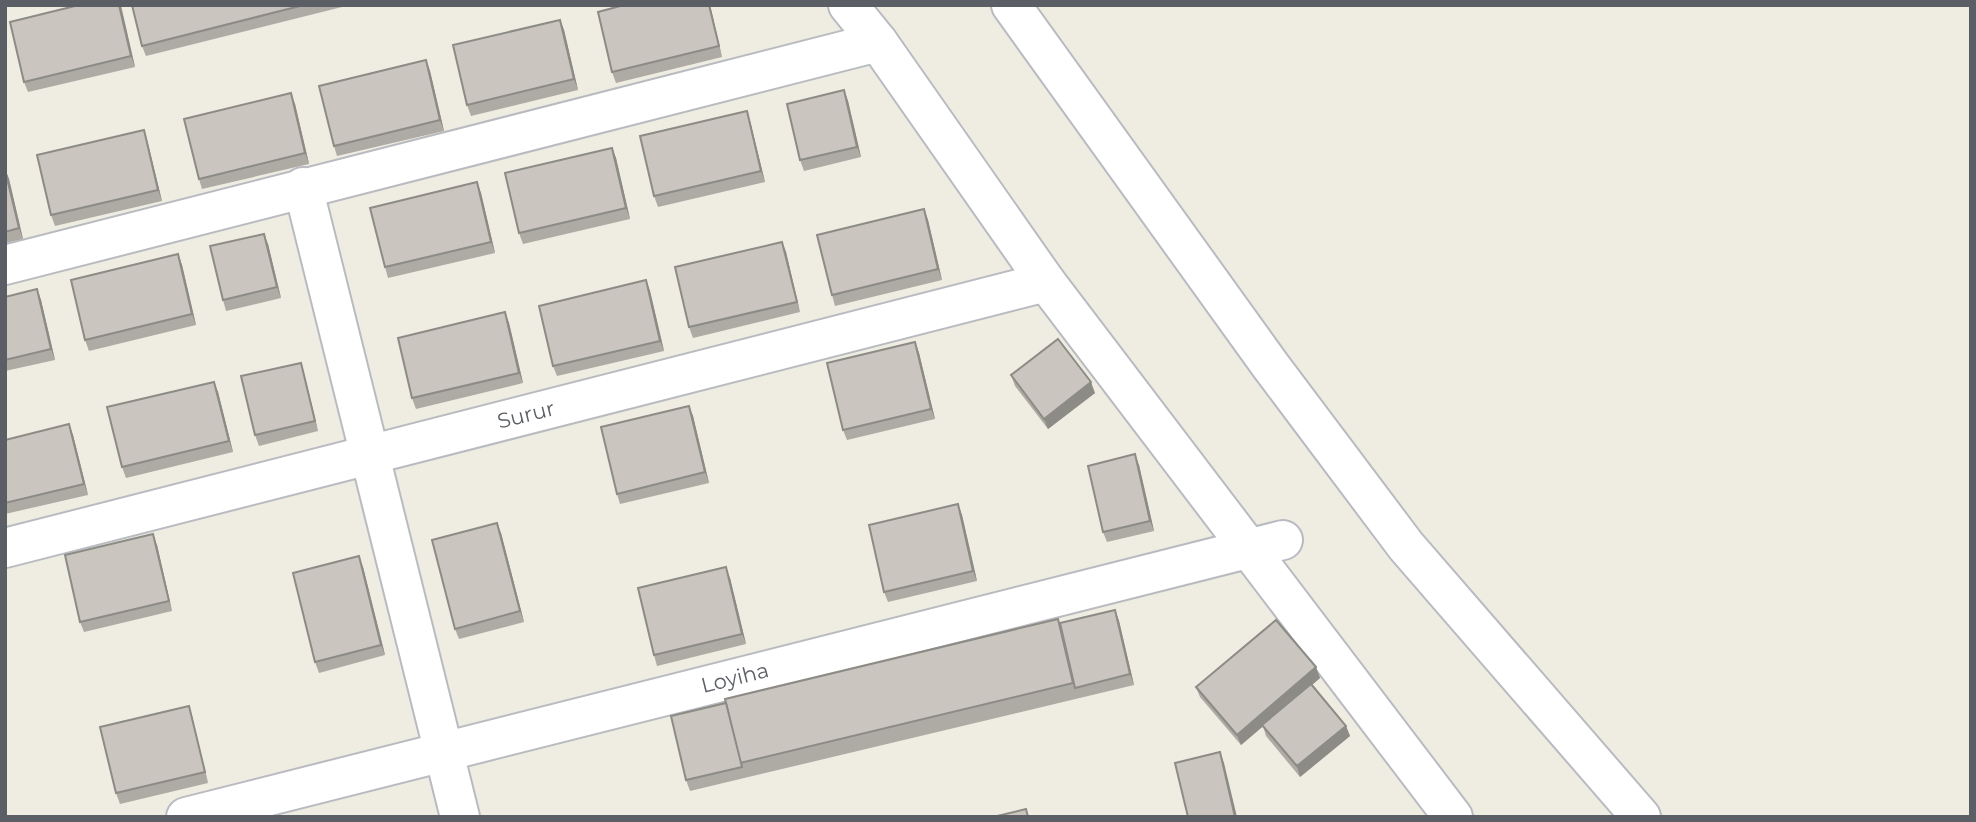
<svg xmlns="http://www.w3.org/2000/svg" width="1976" height="822" viewBox="0 0 1976 822" font-family="Montserrat,sans-serif">
<style>
.lines{fill:none;stroke-linecap:round;stroke-linejoin:round}
.minor-casing{stroke:#b8bbc0;stroke-width:42}
.minor{stroke:#fff;stroke-width:38}
.wall{fill:#aeaaa4}
.shaded-wall{fill:#8d8b86}
.building{fill:#cac6bf;stroke:#8d8b86;stroke-width:2}
.labels{text-anchor:middle;stroke-width:5;stroke-linejoin:round;paint-order:stroke}
.street-label{font-size:21px;fill:#5b5f65;stroke:#fff}
</style>
<rect width="100%" height="100%" fill="#efece2"/>
<g class="lines">
<defs>
<g id="minor">
<path d="M 848,5 L 878,42 L 1046,282 L 1453,817"/>
<path d="M 1011,5 L 1270,365 L 1406,546 L 1641,817"/>
<path d="M 303,187 L 460,817"/>
<path d="M 5,265 L 878,42"/>
<path d="M 5,548 L 1046,282"/>
<path d="M 186,817 L 1283,540"/>
</g>
</defs>
<use href="#minor" class="minor-casing"/>
<use href="#minor" class="minor"/>
</g>
<g class="wall">
<path d="M 121,5 L 135,67 L 28,92 L 24,82 Z"/>
<path d="M 132,5 L 350,5 L 146,56 L 142,46 Z"/>
<path d="M 710,5 L 722,57 L 616,83 L 612,72 Z"/>
<path d="M 560,20 L 564,30 L 578,90 L 471,116 L 467,105 Z"/>
<path d="M 426,60 L 430,71 L 444,131 L 337,156 L 334,146 Z"/>
<path d="M 844,90 L 848,101 L 861,157 L 804,171 L 800,160 Z"/>
<path d="M 295,104 L 309,164 L 202,189 L 199,179 Z"/>
<path d="M 750,121 L 765,182 L 658,207 L 654,196 Z"/>
<path d="M 144,130 L 147,140 L 162,201 L 55,226 L 51,215 Z"/>
<path d="M 612,148 L 616,158 L 630,219 L 523,244 L 519,233 Z"/>
<path d="M 5,169 L 9,179 L 23,239 L 5,243 Z"/>
<path d="M 477,182 L 481,193 L 495,253 L 388,278 L 385,267 Z"/>
<path d="M 924,209 L 928,220 L 942,280 L 835,306 L 832,295 Z"/>
<path d="M 782,242 L 786,252 L 800,312 L 693,338 L 689,327 Z"/>
<path d="M 268,244 L 281,298 L 226,311 L 223,300 Z"/>
<path d="M 178,254 L 182,265 L 196,325 L 89,351 L 85,340 Z"/>
<path d="M 646,280 L 650,291 L 664,351 L 557,376 L 553,366 Z"/>
<path d="M 37,289 L 41,300 L 55,360 L 5,371 L 5,297 Z"/>
<path d="M 505,312 L 509,323 L 523,383 L 416,409 L 412,398 Z"/>
<path d="M 915,342 L 919,353 L 935,419 L 847,440 L 843,430 Z"/>
<path d="M 301,363 L 304,373 L 318,431 L 259,446 L 255,435 Z"/>
<path d="M 1011,375 L 1095,393 L 1048,429 L 1015,386 Z"/>
<path d="M 214,382 L 218,392 L 233,452 L 126,478 L 122,467 Z"/>
<path d="M 689,406 L 693,416 L 709,483 L 620,504 L 617,494 Z"/>
<path d="M 73,435 L 88,495 L 5,514 L 5,440 Z"/>
<path d="M 1139,465 L 1154,531 L 1107,542 L 1103,532 Z"/>
<path d="M 958,504 L 962,515 L 977,581 L 888,602 L 884,592 Z"/>
<path d="M 501,533 L 524,622 L 459,639 L 455,629 Z"/>
<path d="M 157,545 L 172,611 L 84,632 L 80,622 Z"/>
<path d="M 363,567 L 385,655 L 319,673 L 315,662 Z"/>
<path d="M 730,578 L 746,644 L 657,666 L 654,655 Z"/>
<path d="M 1115,610 L 1119,621 L 1134,685 L 690,791 L 686,780 L 1060,623 Z"/>
<path d="M 1316,667 L 1320,678 L 1312,685 L 1346,726 L 1350,736 L 1300,777 L 1266,736 L 1263,726 L 1241,745 L 1200,697 L 1196,687 Z"/>
<path d="M 189,706 L 192,716 L 208,783 L 120,804 L 116,793 Z"/>
</g>
<g class="shaded-wall">
<path d="M 119,5 L 121,7 L 135,67 L 131,56 Z"/>
<path d="M 709,5 L 710,5 L 722,57 L 719,46 Z"/>
<path d="M 560,20 L 564,30 L 578,90 L 574,79 Z"/>
<path d="M 426,60 L 430,71 L 444,131 L 440,120 Z"/>
<path d="M 844,90 L 848,101 L 861,157 L 857,147 Z"/>
<path d="M 291,93 L 295,104 L 309,164 L 305,153 Z"/>
<path d="M 747,111 L 750,121 L 765,182 L 761,171 Z"/>
<path d="M 144,130 L 147,140 L 162,201 L 158,190 Z"/>
<path d="M 612,148 L 616,158 L 630,219 L 626,208 Z"/>
<path d="M 5,169 L 9,179 L 23,239 L 19,228 Z"/>
<path d="M 477,182 L 481,193 L 495,253 L 491,242 Z"/>
<path d="M 924,209 L 928,220 L 942,280 L 938,269 Z"/>
<path d="M 264,234 L 268,244 L 281,298 L 277,287 Z"/>
<path d="M 782,242 L 786,252 L 800,312 L 797,302 Z"/>
<path d="M 178,254 L 182,265 L 196,325 L 192,314 Z"/>
<path d="M 646,280 L 650,291 L 664,351 L 660,341 Z"/>
<path d="M 37,289 L 41,300 L 55,360 L 51,349 Z"/>
<path d="M 505,312 L 509,323 L 523,383 L 519,373 Z"/>
<path d="M 915,342 L 919,353 L 935,419 L 931,409 Z"/>
<path d="M 301,363 L 304,373 L 318,431 L 315,421 Z"/>
<path d="M 214,382 L 218,392 L 233,452 L 229,441 Z"/>
<path d="M 1091,382 L 1095,393 L 1048,429 L 1044,419 Z"/>
<path d="M 689,406 L 693,416 L 709,483 L 705,472 Z"/>
<path d="M 69,424 L 73,435 L 88,495 L 84,484 Z"/>
<path d="M 1135,454 L 1139,465 L 1154,531 L 1150,521 Z"/>
<path d="M 958,504 L 962,515 L 977,581 L 973,571 Z"/>
<path d="M 497,523 L 501,533 L 524,622 L 520,611 Z"/>
<path d="M 153,534 L 157,545 L 172,611 L 169,601 Z"/>
<path d="M 359,556 L 363,567 L 385,655 L 381,645 Z"/>
<path d="M 726,567 L 730,578 L 746,644 L 742,634 Z"/>
<path d="M 1115,610 L 1119,621 L 1134,685 L 1130,674 Z"/>
<path d="M 1316,667 L 1320,678 L 1241,745 L 1237,735 Z"/>
<path d="M 189,706 L 192,716 L 208,783 L 205,772 Z"/>
<path d="M 1346,726 L 1350,736 L 1300,777 L 1297,766 Z"/>
<path d="M 1220,752 L 1224,763 L 1237,817 L 1235,817 Z"/>
</g>
<g class="building">
<path d="M 79,5 L 119,5 L 131,56 L 24,82 L 10,22 Z"/>
<path d="M 132,5 L 304,5 L 142,46 Z"/>
<path d="M 624,5 L 709,5 L 719,46 L 612,72 L 598,12 Z"/>
<path d="M 560,20 L 574,79 L 467,105 L 453,45 Z"/>
<path d="M 426,60 L 440,120 L 334,146 L 319,86 Z"/>
<path d="M 844,90 L 857,147 L 800,160 L 787,104 Z"/>
<path d="M 291,93 L 305,153 L 199,179 L 184,119 Z"/>
<path d="M 747,111 L 761,171 L 654,196 L 640,136 Z"/>
<path d="M 144,130 L 158,190 L 51,215 L 37,155 Z"/>
<path d="M 612,148 L 626,208 L 519,233 L 505,173 Z"/>
<path d="M 5,170 L 19,228 L 5,232 Z"/>
<path d="M 477,182 L 491,242 L 385,267 L 370,208 Z"/>
<path d="M 924,209 L 938,269 L 832,295 L 817,235 Z"/>
<path d="M 264,234 L 277,287 L 223,300 L 210,246 Z"/>
<path d="M 782,242 L 797,302 L 689,327 L 675,267 Z"/>
<path d="M 178,254 L 192,314 L 85,340 L 71,280 Z"/>
<path d="M 646,280 L 660,341 L 553,366 L 539,306 Z"/>
<path d="M 37,289 L 51,349 L 5,360 L 5,297 Z"/>
<path d="M 505,312 L 519,373 L 412,398 L 398,338 Z"/>
<path d="M 1058,339 L 1091,382 L 1044,419 L 1011,375 Z"/>
<path d="M 915,342 L 931,409 L 843,430 L 827,363 Z"/>
<path d="M 301,363 L 315,421 L 255,435 L 241,376 Z"/>
<path d="M 214,382 L 229,441 L 122,467 L 107,407 Z"/>
<path d="M 689,406 L 705,472 L 617,494 L 601,427 Z"/>
<path d="M 69,424 L 84,484 L 5,503 L 5,440 Z"/>
<path d="M 1135,454 L 1150,521 L 1103,532 L 1088,466 Z"/>
<path d="M 958,504 L 973,571 L 884,592 L 869,525 Z"/>
<path d="M 497,523 L 520,611 L 455,629 L 432,540 Z"/>
<path d="M 153,534 L 169,601 L 80,622 L 65,555 Z"/>
<path d="M 359,556 L 381,645 L 315,662 L 293,573 Z"/>
<path d="M 726,567 L 742,634 L 654,655 L 638,588 Z"/>
<path d="M 1115,610 L 1130,674 L 1075,688 L 1060,623 Z"/>
<path d="M 1058,619 L 1073,683 L 740,763 L 725,699 Z"/>
<path d="M 1276,620 L 1316,667 L 1237,735 L 1196,687 Z"/>
<path d="M 1311,684 L 1346,726 L 1297,766 L 1262,725 Z"/>
<path d="M 726,703 L 742,767 L 686,780 L 671,716 Z"/>
<path d="M 189,706 L 205,772 L 116,793 L 100,727 Z"/>
<path d="M 1220,752 L 1235,817 L 1188,817 L 1175,763 Z"/>
<path d="M 1026,809 L 1028,817 L 993,817 Z"/>
</g>
<g class="labels">
<g class="street-label">
<text transform="translate(526 415) rotate(-14)" y="7">Surur</text>
<text transform="translate(735 678) rotate(-14)" y="7">Loyiha</text>
</g>
</g>
<rect width="1976" height="822" fill="none" stroke="#5b5f65" stroke-width="14"/>
</svg>
